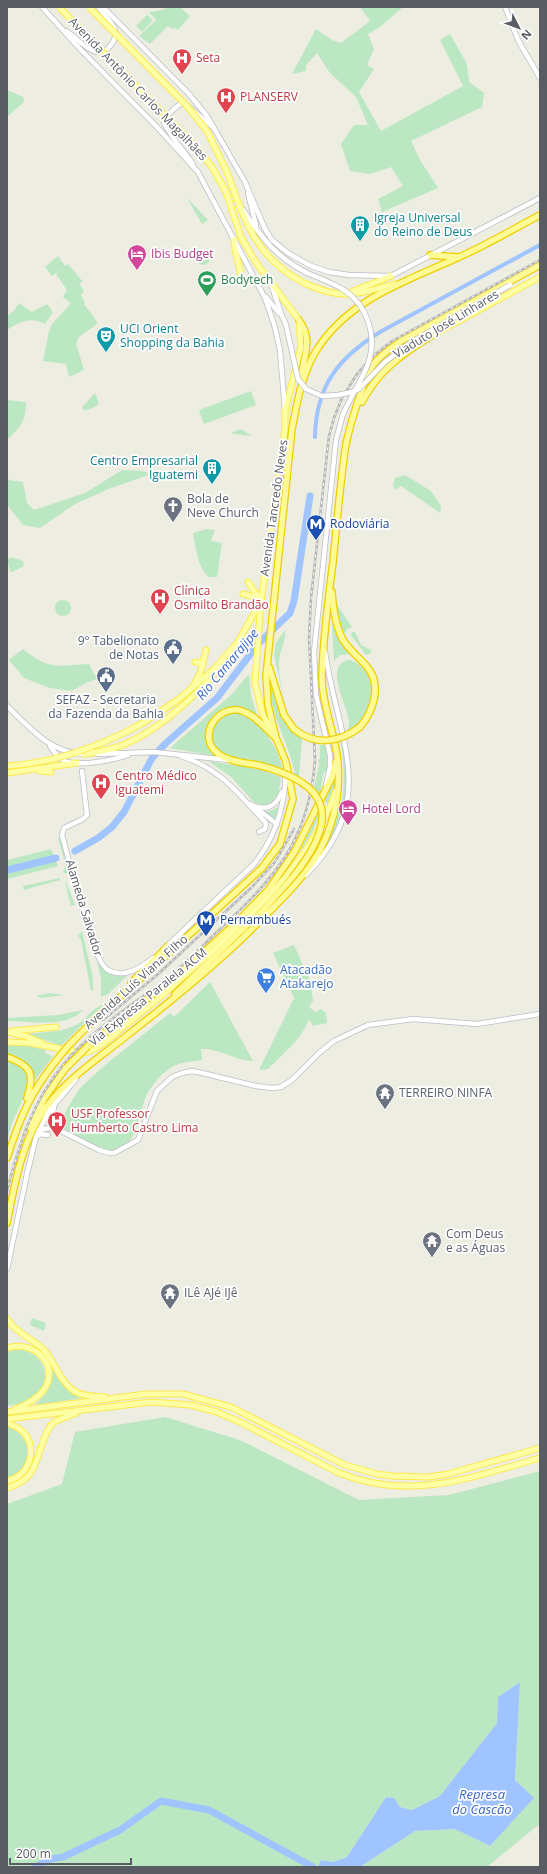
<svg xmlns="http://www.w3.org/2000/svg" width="547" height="1874" viewBox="0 0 547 1874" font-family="'Open Sans',sans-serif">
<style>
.green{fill:#bbe8c3}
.water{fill:#9fc4ff}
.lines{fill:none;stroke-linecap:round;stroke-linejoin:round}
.canal{stroke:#9fc4ff;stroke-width:4}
.river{stroke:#9fc4ff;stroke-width:7}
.secondary-casing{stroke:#bcbec6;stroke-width:6}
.primary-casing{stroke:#fcea4c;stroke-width:7}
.trunk-casing{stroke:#eece00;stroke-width:8}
.secondary{stroke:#fff;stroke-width:4.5}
.primary{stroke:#feffa4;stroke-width:5}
.trunk{stroke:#fefa95;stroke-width:5.5}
.rail-casing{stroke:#b5b5b6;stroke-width:2.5}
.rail{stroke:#fff;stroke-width:1;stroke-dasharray:3;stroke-linecap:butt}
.secondary-bridge-casing{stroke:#bcbec6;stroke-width:6;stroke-linecap:butt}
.primary-bridge-casing{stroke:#fcea4c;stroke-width:7;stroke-linecap:butt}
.trunk-bridge-casing{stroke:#eece00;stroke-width:8;stroke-linecap:butt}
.secondary-bridge{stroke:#fff;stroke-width:4.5}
.primary-bridge{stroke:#feffa4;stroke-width:5}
.trunk-bridge{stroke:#fefa95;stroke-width:5.5}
.labels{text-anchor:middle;stroke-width:3.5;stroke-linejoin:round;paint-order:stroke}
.health-label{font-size:12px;fill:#be3a42;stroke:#fff;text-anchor:start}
.street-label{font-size:12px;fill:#595c63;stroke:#fff}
.culture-label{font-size:12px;fill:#0d838f;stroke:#fff;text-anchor:start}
.hotel-label{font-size:12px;fill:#b23c85;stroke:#fff;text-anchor:start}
.leisure-label{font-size:12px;fill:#27864d;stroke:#fff;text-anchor:start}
.worship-label{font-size:12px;fill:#5b616d;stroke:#fff;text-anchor:start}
.transit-label{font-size:12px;fill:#164399;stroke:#fff;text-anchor:start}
.service-label{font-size:12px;fill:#4e5e75;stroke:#fff;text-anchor:end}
.shop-label{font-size:12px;fill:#366cbe;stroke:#fff;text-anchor:start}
.water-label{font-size:13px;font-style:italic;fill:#3967cb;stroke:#fff}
</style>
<rect width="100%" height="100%" fill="#eeede1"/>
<g class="green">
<path d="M 166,7 L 180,7 L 190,16 L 178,30 L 175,28 L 172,29 L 168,26 L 150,44 L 139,36 L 156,20 L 149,12 L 163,10 Z"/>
<path d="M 360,7 L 403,7 L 380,27 L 368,34 L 374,49 L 367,65 L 374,69 L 359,92 L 381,131 L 463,86 L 440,40 L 450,34 L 467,64 L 469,82 L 484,93 L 482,107 L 411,141 L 420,160 L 438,188 L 382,212 L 378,199 L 403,186 L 391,167 L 370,174 L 350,171 L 341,144 L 354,125 L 368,125 L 356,97 L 330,73 L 317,53 L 306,65 L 306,71 L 292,74 L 316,29 L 332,40 L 341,43 L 370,21 Z"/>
<path d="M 147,15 L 153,20 L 142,32 L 136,26 Z"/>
<path d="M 7,90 L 23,97 L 24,102 L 7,117 Z"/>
<path d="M 187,198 L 208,220 L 202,224 Z"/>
<path d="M 209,252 L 209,262 L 205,265 L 198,264 Z"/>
<path d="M 58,256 L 65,266 L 68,264 L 83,282 L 79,283 L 84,291 L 81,295 L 85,303 L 84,304 L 98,323 L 79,337 L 76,343 L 84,370 L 69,377 L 66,364 L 43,361 L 49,331 L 52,324 L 71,303 L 63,297 L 67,290 L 56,274 L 64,267 L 52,276 L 45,267 Z"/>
<path d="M 19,303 L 32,312 L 47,304 L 53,312 L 45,324 C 31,316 19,322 7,330 L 7,316 L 14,311 Z"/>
<path d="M 251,391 L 256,405 L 204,424 L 199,410 Z"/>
<path d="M 95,393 L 99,403 L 95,407 L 84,411 L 82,407 Z"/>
<path d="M 7,400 L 26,402 C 26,421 21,426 8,439 Z"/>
<path d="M 241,429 L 252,436 L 233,434 L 232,432 Z"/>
<path d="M 122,470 L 142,471 L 152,474 L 111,488 L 75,504 L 40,528 L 23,525 L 7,505 L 7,477 L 9,480 L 23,482 L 27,503 L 34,510 L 85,493 Z"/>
<path d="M 405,475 L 431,491 L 441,506 L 440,513 L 401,486 L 395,490 L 393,485 L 395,478 Z"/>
<path d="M 206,529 L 215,530 L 211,541 L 222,543 L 217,577 L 208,577 C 197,565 196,548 193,533 Z"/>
<path d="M 11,557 L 23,561 L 24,566 L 12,572 L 10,571 L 7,560 Z"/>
<circle cx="63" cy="608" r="8"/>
<path d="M 337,605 L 352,627 L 347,629 L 345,634 L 338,619 Z"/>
<path d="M 332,624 L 339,639 L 351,654 L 340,655 L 334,661 Z"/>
<path d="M 285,630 C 286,641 280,650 279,661 C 278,676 283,691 285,705 L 274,655 L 276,643 Z"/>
<path d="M 352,632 L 355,632 L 361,645 L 371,650 L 371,653 L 366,655 L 351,635 Z"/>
<path d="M 23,649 C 49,670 57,666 89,664 L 97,679 L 86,683 L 72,691 L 50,688 L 24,678 L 9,660 Z"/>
<path d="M 350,660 C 375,669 377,699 363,719 C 359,724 354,727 348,731 C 348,728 349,724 349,721 C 348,707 322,662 350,660 Z"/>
<path d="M 249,674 L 251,695 L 258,719 L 246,710 L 215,716 C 202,732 202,740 216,756 L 170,748 L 231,695 Z"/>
<path d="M 271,686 L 283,720 L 289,728 L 302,739 L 299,776 L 295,775 C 292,749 267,709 271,686 Z"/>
<path d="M 228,713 C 235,713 240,713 247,716 C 261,723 280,751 282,768 L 228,756 L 215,748 L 210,734 L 213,727 Z"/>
<path d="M 343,742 C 350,787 347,808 326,848 C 330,835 337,821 340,808 C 346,786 344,765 341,743 Z"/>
<path d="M 320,745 L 326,745 L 328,768 L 323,774 L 320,795 L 314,787 L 319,765 L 318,760 L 320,759 Z"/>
<path d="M 208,761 L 258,769 L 281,777 L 278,797 L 268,805 L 262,805 L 254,802 L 230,776 Z"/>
<path d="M 336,773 L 334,790 L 327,806 L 325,799 Z"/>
<path d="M 280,806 L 274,821 L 261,812 L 270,811 Z"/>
<path d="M 319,812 L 320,815 L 314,827 L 314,829 L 297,857 Z"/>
<path d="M 60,837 L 72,877 L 63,872 L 66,866 L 58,838 Z"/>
<path d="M 51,849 L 54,856 L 7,867 L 7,860 Z"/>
<path d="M 56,861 L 58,866 L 7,879 L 7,873 Z"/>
<path d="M 60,878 L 60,880 L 24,890 L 23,886 Z"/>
<path d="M 65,882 L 66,882 L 75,905 L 71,906 Z"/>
<path d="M 82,931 L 93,978 L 93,991 L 91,991 L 81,940 L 78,935 Z"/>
<path d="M 294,945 L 311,983 L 313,1001 L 309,1007 L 315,1012 L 321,1009 L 326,1013 L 327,1023 L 313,1026 L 309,1019 C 302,1039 282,1055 268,1069 L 259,1070 L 294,998 L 273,953 Z"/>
<path d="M 97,962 C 106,973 113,977 128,975 L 108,994 L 101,997 L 101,979 Z"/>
<path d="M 210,982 L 253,1061 C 236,1061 219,1048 201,1049 L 202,1060 C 191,1062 178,1062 169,1069 C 160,1075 153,1084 147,1094 C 138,1112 138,1152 110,1150 C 101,1150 72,1133 63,1128 L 60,1121 L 79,1089 L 104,1066 L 170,1013 L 174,1017 Z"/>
<path d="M 49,993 L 64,995 L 41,998 L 36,996 Z"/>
<path d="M 105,1004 L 89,1018 L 61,1046 L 28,1034 C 44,1032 64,1032 78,1024 C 90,1016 90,1009 105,1004 Z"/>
<path d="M 83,1010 C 65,1029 31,1021 7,1021 L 7,1018 L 58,1015 Z"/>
<path d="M 7,1045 L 28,1046 L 45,1050 L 45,1053 L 53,1056 L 35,1080 C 34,1064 21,1058 7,1053 Z"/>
<path d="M 7,1059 L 24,1068 L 29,1076 L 30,1084 L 12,1123 L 7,1141 Z"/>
<path d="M 32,1318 L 46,1323 L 44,1331 L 30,1325 Z"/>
<path d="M 15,1349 C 43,1349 56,1379 34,1397 C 26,1403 16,1405 7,1406 L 7,1352 Z"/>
<path d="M 50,1365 C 60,1380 66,1391 83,1398 L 35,1405 C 51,1389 52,1387 50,1365 Z"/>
<path d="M 165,1417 L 240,1440 L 359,1500 L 449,1495 L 540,1471 L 540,1826 L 537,1826 L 487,1867 L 360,1867 L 415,1831 L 455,1829 L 490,1846 L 533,1798 L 515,1780 L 520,1682 L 498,1697 L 497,1723 L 440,1796 L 412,1810 L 400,1807 L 394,1798 L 386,1797 L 347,1857 L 333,1862 L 321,1860 L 318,1867 L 7,1867 L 7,1504 L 62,1484 L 75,1432 Z"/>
<path d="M 7,1426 C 33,1437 37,1463 12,1477 L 11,1476 L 7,1477 Z"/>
</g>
<path class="water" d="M 520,1682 L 515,1780 L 534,1798 L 490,1846 L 455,1829 L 415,1831 L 360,1867 L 318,1867 L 321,1860 L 333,1862 L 347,1857 L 386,1797 L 394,1798 L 400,1807 L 412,1810 L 440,1796 L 497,1723 L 498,1697 Z"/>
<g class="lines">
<path class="canal" d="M 315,437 C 316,386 338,358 380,332 L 540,245"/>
<g class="river">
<path d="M 75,851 L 98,838 L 112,827 L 124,812 L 152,758 L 166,743 L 217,698 L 258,644 L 290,613 L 294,601 L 310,496"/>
<path d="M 7,870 L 56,858"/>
<path d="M 35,1867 L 51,1859 L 63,1857 L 120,1830 L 161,1801 L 209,1810 L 313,1867"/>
</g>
<defs>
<g id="secondary">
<path d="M 42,7 L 81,50 L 155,125 L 198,172 L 265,298 L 274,324 L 280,350 L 285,410"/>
<path d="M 103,7 L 189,94 L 207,116 L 245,182 L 265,229 L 272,240 L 288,253 L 311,266 L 329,272 L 349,275 L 391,276 L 540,198"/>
<path d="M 505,7 L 518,40 L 540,78"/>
<path d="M 66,31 C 76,37 86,50 97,52 C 102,53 107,50 110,46 C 124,30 108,20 98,7"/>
<path d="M 193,164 C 188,156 164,128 164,122 C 164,118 168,115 171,112 C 175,108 178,104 184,103 L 214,128"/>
<path d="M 248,193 L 256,225"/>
<path d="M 243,210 C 262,238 276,257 307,273"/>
<path d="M 271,284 L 282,316"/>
<path d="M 266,297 L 279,313"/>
<path d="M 7,706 C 30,728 52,755 87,754"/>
<path d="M 50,746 C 54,752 58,758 65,761 C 78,767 114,760 128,755"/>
<path d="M 98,754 L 154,752 L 228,760"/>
<path d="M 181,756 C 223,770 237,793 266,823 L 265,829 L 259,832"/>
<path d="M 82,771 L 87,815 L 83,819 L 64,828 L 62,835 C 69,858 91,961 108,970 C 124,979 142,967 153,958"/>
<path d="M 326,785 L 330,767 L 330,755 L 316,695 L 314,652 L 336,440 L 343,414"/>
<path d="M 250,804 C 265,812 276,807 282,792"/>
<path d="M 256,808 L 277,824"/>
<path d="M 306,875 C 380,800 338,740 325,652"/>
<path d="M 165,948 L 254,864 C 276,837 285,805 286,771"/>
<path d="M 54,1106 L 52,1119 L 57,1129"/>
<path d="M 39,1130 L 50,1128 L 57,1129 L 99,1150 L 109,1153 L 114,1153 L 138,1140 L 157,1091 L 172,1077 L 182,1073 L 192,1071 L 202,1073 L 256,1086 L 272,1088 L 281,1087 L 292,1080 L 319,1053 L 334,1041 L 368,1025 L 413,1019 L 477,1024 L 540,1014"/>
<path d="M 36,1137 L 41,1134 L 48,1135"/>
<path d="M 7,1269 L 27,1174 L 36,1137 L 49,1111 L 76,1079"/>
</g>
<g id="primary">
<path d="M 227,172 C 245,221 255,257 304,283 C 317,289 331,294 345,294 C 362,294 379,288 396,284"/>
<path d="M 234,240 C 234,254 241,265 241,279"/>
<path d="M 346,294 L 391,276"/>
<path d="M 431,336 L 540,277"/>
<path d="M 248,582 L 261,601 L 255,683 L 263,715 L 272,732"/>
<path d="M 243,594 L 259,598"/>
<path d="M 195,662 L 202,664"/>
<path d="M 194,685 L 201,671 L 206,650"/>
<path d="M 143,723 L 179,699 L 214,669 L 238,642 L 261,601 L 285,429 L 285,411 L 301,347 L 299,320 L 255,261 L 241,237 L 226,192"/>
<path d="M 84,754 C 98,752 112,750 125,744 C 160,729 196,696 220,667"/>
<path d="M 40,771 L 51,772"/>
<path d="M 7,773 L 77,763"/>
<path d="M 12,1031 L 56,1027"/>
<path d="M 7,1032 L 25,1036 L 42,1043"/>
<path d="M 7,1042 L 30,1043 L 84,1053 C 100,1049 114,1034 127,1024 C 175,986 222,944 265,900 C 293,870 323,830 336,791"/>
<path d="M 7,1319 C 15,1332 31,1338 43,1349 C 55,1361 59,1381 74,1391 C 83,1397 95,1396 105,1397"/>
<path d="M 7,1348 C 34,1339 62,1366 43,1391 C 36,1400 25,1405 15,1409"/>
<path d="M 7,1412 L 146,1394 L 183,1394 L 231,1407 L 345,1465 L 377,1474 L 393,1476 L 428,1477 L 448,1474 L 540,1448"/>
<path d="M 7,1419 L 151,1402 L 191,1405 L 217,1412 L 242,1423 L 337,1472 C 409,1502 469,1478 540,1458"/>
<path d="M 7,1423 C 13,1425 19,1428 23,1432 C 39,1448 29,1477 7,1481"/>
<path d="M 7,1488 C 43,1478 34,1450 51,1425 L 56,1421 L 76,1413"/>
</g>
<g id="trunk">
<path d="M 430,255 L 458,257"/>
<path d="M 299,320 C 314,341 303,356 301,379"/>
<path d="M 362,402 C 377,372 403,353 431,336"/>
<path d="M 332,592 C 333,609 335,625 343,640 C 350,651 360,658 368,668 C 382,686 373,712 360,727"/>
<path d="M 269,667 L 284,715 L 294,729"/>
<path d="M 258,765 C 246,763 231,762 220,755 C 194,738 218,703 242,711 C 255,715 266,729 276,738"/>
<path d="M 131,983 L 168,946"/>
<path d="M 175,994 L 264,909 L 292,878"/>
<path d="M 69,1045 L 99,1015 L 153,968 L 262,868 L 280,844 L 293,799 L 286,762 L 276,738 L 268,705 L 266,676 L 292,429 C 297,402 302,374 316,351 C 348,299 407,281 459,257 C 487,245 513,229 540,215"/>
<path d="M 88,1046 L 190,965 L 241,918 L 269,889 L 295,851 L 332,777 L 336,762"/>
<path d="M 7,1057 C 32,1066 35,1074 27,1098"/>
<path d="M 30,1128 L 44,1099 L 65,1069"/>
<path d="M 7,1158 C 20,1118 29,1095 55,1062"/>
<path d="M 7,1223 C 14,1188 20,1150 39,1118 C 59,1084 95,1061 125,1037 C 175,998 223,959 267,914 C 287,894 306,875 320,850 C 337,818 343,780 335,744 C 330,722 322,699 322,676 C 323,638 328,600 333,562 C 337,523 340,483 346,444 C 350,425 363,381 373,365 C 380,355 391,348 401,341 L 540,265"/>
</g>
</defs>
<use href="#secondary" class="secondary-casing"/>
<use href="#primary" class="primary-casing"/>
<use href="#trunk" class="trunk-casing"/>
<use href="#secondary" class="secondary"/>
<use href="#primary" class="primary"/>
<use href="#trunk" class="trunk"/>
<defs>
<g id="rail">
<path d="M 103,1020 L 157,975 L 251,888 L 275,862 L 294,829"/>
<path d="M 7,1191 C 19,1145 32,1102 63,1065 C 90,1032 126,1009 160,984 C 181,968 199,949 218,931 C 275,877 309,842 315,760 L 309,638 L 311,598 L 329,436 L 334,418 L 342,398 L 357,374 L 372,357 L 392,341 L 540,260"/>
</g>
</defs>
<use href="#rail" class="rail-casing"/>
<use href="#rail" class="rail"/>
<defs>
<g id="secondary-bridge">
<path d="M 307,273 C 319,278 333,283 344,290 C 367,305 377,335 369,361 C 363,379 351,396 343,414"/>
<path d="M 282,316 L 286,325 L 298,379 L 306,389 L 322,396 L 338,395 L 352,392 L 359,389 L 385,362 L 410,343 L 510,285"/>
</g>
<g id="primary-bridge">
<path d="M 59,7 L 195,146 L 212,167 L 226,192"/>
<path d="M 89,7 L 187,106 L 207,131 L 227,172"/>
<path d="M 7,766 C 55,763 101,746 143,723"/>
</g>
<g id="trunk-bridge">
<path d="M 294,729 C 315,746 339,743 360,727"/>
<path d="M 258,765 C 334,784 339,820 292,878"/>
<path d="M 55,1062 L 69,1045"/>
<path d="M 65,1069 L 88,1046"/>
</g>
</defs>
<use href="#secondary-bridge" class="secondary-bridge-casing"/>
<use href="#primary-bridge" class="primary-bridge-casing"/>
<use href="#trunk-bridge" class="trunk-bridge-casing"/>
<use href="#secondary-bridge" class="secondary-bridge"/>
<use href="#primary-bridge" class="primary-bridge"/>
<use href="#trunk-bridge" class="trunk-bridge"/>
</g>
<defs>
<symbol id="hospital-pin" viewBox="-11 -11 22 30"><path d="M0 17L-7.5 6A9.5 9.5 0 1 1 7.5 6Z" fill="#e0444e" stroke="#fff"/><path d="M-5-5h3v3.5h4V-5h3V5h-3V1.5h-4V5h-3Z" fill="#fff"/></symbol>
<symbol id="building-pin" viewBox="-11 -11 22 30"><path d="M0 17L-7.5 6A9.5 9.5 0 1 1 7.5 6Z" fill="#0f9aa8" stroke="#fff"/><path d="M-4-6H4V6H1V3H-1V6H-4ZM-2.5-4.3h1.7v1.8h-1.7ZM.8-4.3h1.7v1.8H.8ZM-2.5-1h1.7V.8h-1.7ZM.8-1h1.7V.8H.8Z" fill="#fff"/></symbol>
<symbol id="hotel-pin" viewBox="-11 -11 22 30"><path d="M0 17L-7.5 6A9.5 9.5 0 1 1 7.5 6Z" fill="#d1479c" stroke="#fff"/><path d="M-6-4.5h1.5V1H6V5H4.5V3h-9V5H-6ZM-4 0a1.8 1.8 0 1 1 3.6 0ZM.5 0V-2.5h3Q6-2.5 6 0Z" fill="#fff"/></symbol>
<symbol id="stadium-pin" viewBox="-11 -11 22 30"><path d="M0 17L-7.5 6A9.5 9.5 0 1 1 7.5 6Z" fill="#2e9e5b" stroke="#fff"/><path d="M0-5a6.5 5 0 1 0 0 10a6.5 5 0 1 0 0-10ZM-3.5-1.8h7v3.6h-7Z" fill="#fff"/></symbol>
<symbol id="theatre-pin" viewBox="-11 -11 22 30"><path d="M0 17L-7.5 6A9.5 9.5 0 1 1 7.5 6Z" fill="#0f9aa8" stroke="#fff"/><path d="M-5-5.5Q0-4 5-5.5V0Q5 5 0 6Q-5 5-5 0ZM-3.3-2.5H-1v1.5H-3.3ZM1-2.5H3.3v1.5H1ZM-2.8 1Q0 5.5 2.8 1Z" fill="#fff"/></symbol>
<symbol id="church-pin" viewBox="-11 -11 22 30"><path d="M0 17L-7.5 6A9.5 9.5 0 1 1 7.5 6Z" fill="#6b7280" stroke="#fff"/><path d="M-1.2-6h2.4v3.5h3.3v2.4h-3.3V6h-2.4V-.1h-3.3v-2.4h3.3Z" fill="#fff"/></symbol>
<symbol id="metro-pin" viewBox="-11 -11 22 30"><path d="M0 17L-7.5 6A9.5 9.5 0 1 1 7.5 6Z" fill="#1a4fb4" stroke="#fff"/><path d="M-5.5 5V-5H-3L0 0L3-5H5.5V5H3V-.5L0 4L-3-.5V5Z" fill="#fff"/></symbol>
<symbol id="civic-pin" viewBox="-11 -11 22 30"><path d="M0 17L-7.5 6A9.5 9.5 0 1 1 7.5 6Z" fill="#5c6f8a" stroke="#fff"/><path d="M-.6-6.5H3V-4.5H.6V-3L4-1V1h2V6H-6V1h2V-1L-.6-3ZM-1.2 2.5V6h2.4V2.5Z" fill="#fff"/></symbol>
<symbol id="supermarket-pin" viewBox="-11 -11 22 30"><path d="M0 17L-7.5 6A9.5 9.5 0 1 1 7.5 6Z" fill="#3f7fe0" stroke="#fff"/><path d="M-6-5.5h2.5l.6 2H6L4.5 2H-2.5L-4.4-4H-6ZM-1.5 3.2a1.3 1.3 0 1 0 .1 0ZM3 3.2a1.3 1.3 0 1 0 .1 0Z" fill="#fff"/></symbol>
<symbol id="temple-pin" viewBox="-11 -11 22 30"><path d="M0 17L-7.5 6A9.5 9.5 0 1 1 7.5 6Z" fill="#6b7280" stroke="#fff"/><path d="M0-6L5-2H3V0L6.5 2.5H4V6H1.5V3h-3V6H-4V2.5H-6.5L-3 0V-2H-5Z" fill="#fff"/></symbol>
</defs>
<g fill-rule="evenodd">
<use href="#hospital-pin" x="171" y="47" width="22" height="30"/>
<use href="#hospital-pin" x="215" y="86" width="22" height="30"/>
<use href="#building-pin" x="349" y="214" width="22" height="30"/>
<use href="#hotel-pin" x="126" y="243" width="22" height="30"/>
<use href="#stadium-pin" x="196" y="269" width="22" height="30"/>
<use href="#theatre-pin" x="95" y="325" width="22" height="30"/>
<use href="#building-pin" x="201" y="457" width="22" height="30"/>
<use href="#church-pin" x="162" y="495" width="22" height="30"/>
<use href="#metro-pin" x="305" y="513" width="22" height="30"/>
<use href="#hospital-pin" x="149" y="587" width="22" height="30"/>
<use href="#civic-pin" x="162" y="637" width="22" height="30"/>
<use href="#civic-pin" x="95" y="665" width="22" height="30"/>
<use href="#hospital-pin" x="90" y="772" width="22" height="30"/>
<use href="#hotel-pin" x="337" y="798" width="22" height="30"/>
<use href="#metro-pin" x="195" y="909" width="22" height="30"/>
<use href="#supermarket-pin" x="255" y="966" width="22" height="30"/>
<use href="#temple-pin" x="374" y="1082" width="22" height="30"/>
<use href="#hospital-pin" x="46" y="1110" width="22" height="30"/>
<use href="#temple-pin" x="421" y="1230" width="22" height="30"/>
<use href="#temple-pin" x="159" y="1282" width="22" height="30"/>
</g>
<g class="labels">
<g class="health-label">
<text x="196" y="62">Seta</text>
<text x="240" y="101">PLANSERV</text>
<text x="174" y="595">Clínica<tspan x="174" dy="14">Osmilto Brandão</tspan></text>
<text x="115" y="780">Centro Médico<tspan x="115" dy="14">Iguatemi</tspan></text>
<text x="71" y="1118">USF Professor<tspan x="71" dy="14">Humberto Castro Lima</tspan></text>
</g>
<g class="street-label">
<text transform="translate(138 89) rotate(46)" y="4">Avenida Antônio Carlos Magalhães</text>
<text transform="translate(446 324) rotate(-31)" y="4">Viaduto José Linhares</text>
<text transform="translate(274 508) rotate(-82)" y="4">Avenida Tancredo Neves</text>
<text transform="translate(84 908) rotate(73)" y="4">Alameda Salvador</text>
<text transform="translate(136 982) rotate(-42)" y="4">Avenida Luís Viana Filho</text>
<text transform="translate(148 997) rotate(-39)" y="4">Via Expressa Paralela ACM</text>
</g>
<g class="culture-label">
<text x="374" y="222">Igreja Universal<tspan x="374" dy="14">do Reino de Deus</tspan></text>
<text x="120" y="333">UCI Orient<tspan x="120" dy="14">Shopping da Bahia</tspan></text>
<text x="198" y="465" text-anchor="end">Centro Empresarial<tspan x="198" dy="14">Iguatemi</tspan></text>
</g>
<g class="hotel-label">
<text x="151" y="258">Ibis Budget</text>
<text x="362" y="813">Hotel Lord</text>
</g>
<g class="leisure-label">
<text x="221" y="284">Bodytech</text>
</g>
<g class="worship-label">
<text x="187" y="503">Bola de<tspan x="187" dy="14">Neve Church</tspan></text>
<text x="399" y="1097">TERREIRO NINFA</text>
<text x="446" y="1238">Com Deus<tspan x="446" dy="14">e as Águas</tspan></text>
<text x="184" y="1297">ILê AJé IJê</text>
</g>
<g class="transit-label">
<text x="330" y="528">Rodoviária</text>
<text x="220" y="924">Pernambués</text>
</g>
<g class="service-label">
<text x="159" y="645">9° Tabelionato<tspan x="159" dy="14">de Notas</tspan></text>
<text x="106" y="704" text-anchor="middle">SEFAZ - Secretaria<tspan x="106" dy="14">da Fazenda da Bahia</tspan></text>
</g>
<g class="shop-label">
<text x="280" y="974">Atacadão<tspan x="280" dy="14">Atakarejo</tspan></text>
</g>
<g class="water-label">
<text transform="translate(227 664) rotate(-50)" y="5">Rio Camarajipe</text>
<text x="482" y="1799">Represa<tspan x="482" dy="15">do Cascão</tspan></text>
</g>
</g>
<rect width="547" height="1874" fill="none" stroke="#595c63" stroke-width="16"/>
<g transform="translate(519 28) rotate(132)" stroke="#ffffff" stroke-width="3" paint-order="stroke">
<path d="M0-3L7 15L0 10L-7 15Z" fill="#595c63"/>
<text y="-6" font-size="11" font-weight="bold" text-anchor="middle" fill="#595c63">N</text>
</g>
<path d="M10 1858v6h121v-6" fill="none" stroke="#595c63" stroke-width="2"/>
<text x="16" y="1858" font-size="12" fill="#595c63" stroke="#ffffff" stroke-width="3" paint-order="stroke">200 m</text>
</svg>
